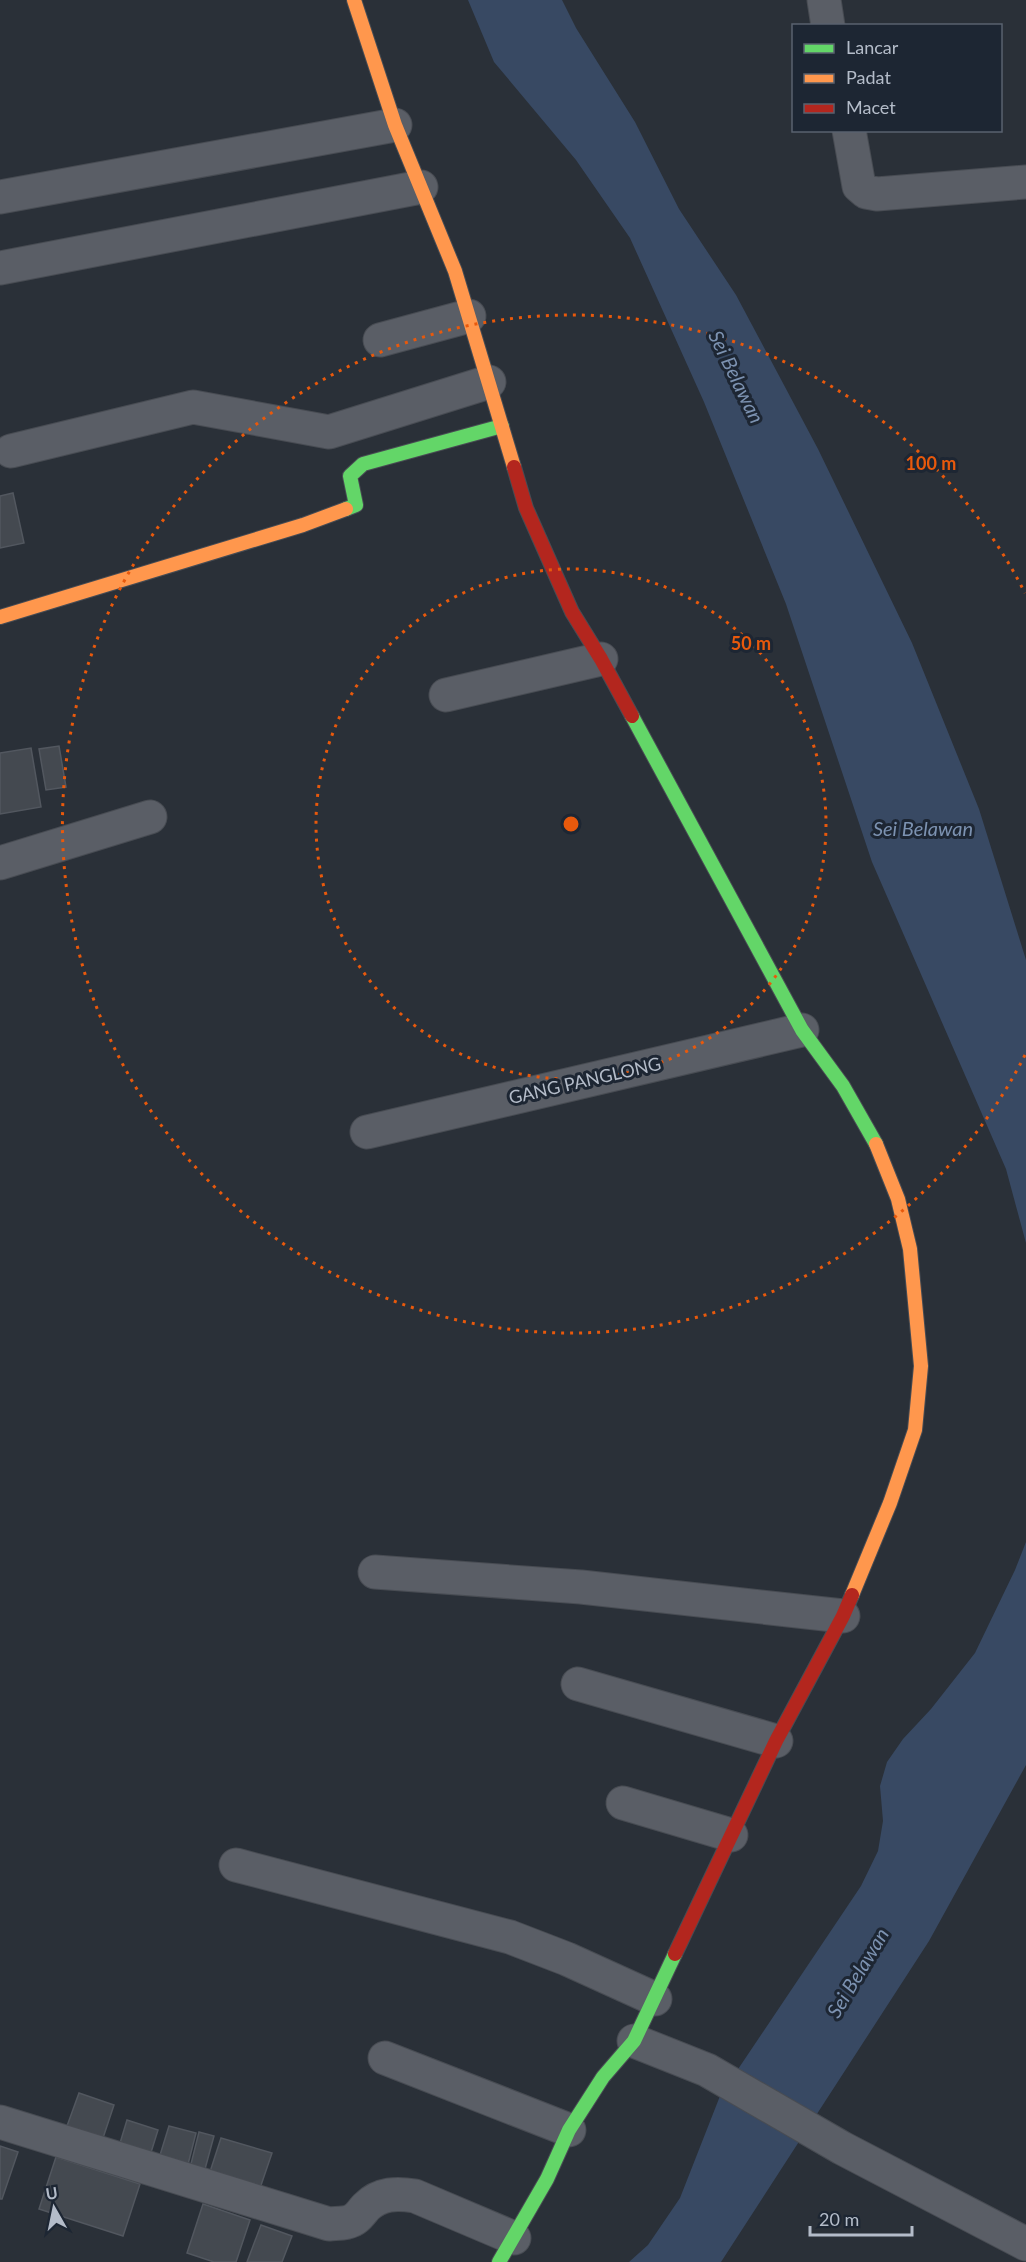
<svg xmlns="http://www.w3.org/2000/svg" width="1026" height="2262" viewBox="0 0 1026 2262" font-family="Lato,sans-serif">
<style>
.water{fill:#384963}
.building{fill:#444950;stroke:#52575f;stroke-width:1.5}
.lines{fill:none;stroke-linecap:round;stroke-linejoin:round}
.street-casing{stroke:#484c53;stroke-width:35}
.fast-casing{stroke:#484c53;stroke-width:16}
.slow-casing{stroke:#484c53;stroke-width:16}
.jam-casing{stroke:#484c53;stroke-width:16}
.street{stroke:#5a5e66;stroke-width:33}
.fast{stroke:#63d668;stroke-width:14}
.slow{stroke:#ff974d;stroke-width:14}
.jam{stroke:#b3261e;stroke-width:14}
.ring{fill:none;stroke:#e8590c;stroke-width:3;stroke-dasharray:3 6}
.labels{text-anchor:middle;stroke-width:6;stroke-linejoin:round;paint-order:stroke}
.street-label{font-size:18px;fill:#b4bcc9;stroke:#1d2633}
.water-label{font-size:20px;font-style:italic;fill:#7c92b1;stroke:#1d2633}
.centre{fill:#e8590c;stroke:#1d2633;stroke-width:3}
.ring-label{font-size:18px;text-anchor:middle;font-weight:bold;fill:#e8590c;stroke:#1d2633;stroke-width:6;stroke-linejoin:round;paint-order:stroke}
</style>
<rect width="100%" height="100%" fill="#2a3038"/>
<g class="water">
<path d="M 468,0 L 562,0 L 576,28 L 635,122 L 679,209 L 736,295 L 818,449 L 912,643 L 979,809 L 1026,960 L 1026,1243 L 1006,1169 L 872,862 L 786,604 L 704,402 L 630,238 L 576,160 L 494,62 Z"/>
<path d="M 1026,1542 L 1026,1765 L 929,1941 L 721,2262 L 629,2262 L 648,2245 L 680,2198 L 720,2096 L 861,1886 L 878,1851 L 883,1821 L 880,1786 L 887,1762 L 903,1739 L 931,1709 L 975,1653 L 1015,1570 Z"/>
</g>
<g class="building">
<path d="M 13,493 L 24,543 L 0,548 L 0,496 Z"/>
<path d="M 59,746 L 66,787 L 46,790 L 39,749 Z"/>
<path d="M 31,748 L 41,807 L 0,814 L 0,753 Z"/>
<path d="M 79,2093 L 114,2105 L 99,2150 L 63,2137 Z"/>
<path d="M 127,2120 L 158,2130 L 148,2162 L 117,2153 Z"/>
<path d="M 169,2126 L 196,2133 L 185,2176 L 156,2168 Z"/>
<path d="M 199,2132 L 214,2136 L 202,2180 L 188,2176 Z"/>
<path d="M 221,2138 L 272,2153 L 257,2197 L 207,2181 Z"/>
<path d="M 0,2146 L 18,2152 L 2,2199 L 0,2199 Z"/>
<path d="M 56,2157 L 140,2184 L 123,2236 L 39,2209 Z"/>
<path d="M 203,2204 L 250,2220 L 236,2262 L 214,2262 L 187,2253 Z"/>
<path d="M 261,2225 L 292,2236 L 282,2262 L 247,2262 Z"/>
</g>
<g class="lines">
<defs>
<g id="street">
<path d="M 824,0 L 828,26"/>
<path d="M 849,130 L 859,186 L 866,192 L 877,194 L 1026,182"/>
<path d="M 0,197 L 395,125"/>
<path d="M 0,268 L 421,187"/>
<path d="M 380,340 L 469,316"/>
<path d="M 11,451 L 193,407 L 329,432 L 489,382"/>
<path d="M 446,695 L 601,659"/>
<path d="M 0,863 L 150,817"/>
<path d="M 367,1132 L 802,1030"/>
<path d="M 375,1572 L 581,1587 L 843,1616"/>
<path d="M 578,1684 L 776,1741"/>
<path d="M 623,1803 L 731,1835"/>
<path d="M 236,1865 L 510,1937 L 567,1959 L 655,1999"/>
<path d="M 634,2041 L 707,2070 L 842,2148 L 1026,2244"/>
<path d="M 385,2058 L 569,2130"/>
<path d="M 0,2122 L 329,2224 C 338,2223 349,2224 356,2218 C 360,2215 363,2210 366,2207 C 380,2193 397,2193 415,2196 L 514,2238"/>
</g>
<g id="fast">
<path d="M 346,509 L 356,505 L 350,476 L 363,464 L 502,426"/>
<path d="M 632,716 L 802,1030 L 843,1086 L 876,1144"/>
<path d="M 499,2262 L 547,2179 L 569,2130 L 603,2077 L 634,2041 L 675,1954"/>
</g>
<g id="slow">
<path d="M 354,0 L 395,125 L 455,271 L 514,467"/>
<path d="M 0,617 L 303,525 L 346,509"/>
<path d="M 852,1595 L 890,1503 L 915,1430 L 921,1366 L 910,1249 L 898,1199 L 876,1144"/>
</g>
<g id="jam">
<path d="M 514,467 L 526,508 L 572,612 L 601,659 L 632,716"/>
<path d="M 675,1954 L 776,1741 L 843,1616 L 852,1595"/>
</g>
</defs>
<use href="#street" class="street-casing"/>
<use href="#fast" class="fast-casing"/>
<use href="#slow" class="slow-casing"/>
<use href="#jam" class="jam-casing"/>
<use href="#street" class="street"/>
<use href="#fast" class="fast"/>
<use href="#slow" class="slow"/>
<use href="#jam" class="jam"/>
</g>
<g class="ring">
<circle cx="571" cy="824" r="255"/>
<path d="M1025 1055A509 509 0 1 1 1025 593"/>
</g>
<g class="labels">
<g class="street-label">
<text transform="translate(585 1081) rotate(-13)" y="6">GANG PANGLONG</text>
</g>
<g class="water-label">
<text transform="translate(736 377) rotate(64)" y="7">Sei Belawan</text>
<text x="923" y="836">Sei Belawan</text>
<text transform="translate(858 1973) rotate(-59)" y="7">Sei Belawan</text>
</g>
</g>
<circle cx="571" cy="824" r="9" class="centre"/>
<g class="ring-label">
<text x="931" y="470">100 m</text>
<text x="751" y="650">50 m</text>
</g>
<rect x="792" y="24" width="210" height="108" fill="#1d2633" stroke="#59626f" stroke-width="1.5"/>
<rect x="804" y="44" width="30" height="9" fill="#63d668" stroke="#59626f" stroke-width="1.5"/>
<text x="846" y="54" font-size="18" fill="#b4bcc9">Lancar</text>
<rect x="804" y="74" width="30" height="9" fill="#ff974d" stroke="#59626f" stroke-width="1.5"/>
<text x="846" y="84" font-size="18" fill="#b4bcc9">Padat</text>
<rect x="804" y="104" width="30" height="9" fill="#b3261e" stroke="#59626f" stroke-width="1.5"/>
<text x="846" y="114" font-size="18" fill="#b4bcc9">Macet</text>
<g transform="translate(54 2208) rotate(351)" stroke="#1d2633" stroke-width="4.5" paint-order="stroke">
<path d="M0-4.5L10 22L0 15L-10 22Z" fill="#b4bcc9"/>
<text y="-9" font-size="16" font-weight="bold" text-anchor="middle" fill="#b4bcc9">U</text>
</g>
<path d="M810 2226v9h102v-9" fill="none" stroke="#b4bcc9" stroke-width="3"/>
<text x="819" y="2226" font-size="18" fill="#b4bcc9" stroke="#1d2633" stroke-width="4.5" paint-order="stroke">20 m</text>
</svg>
